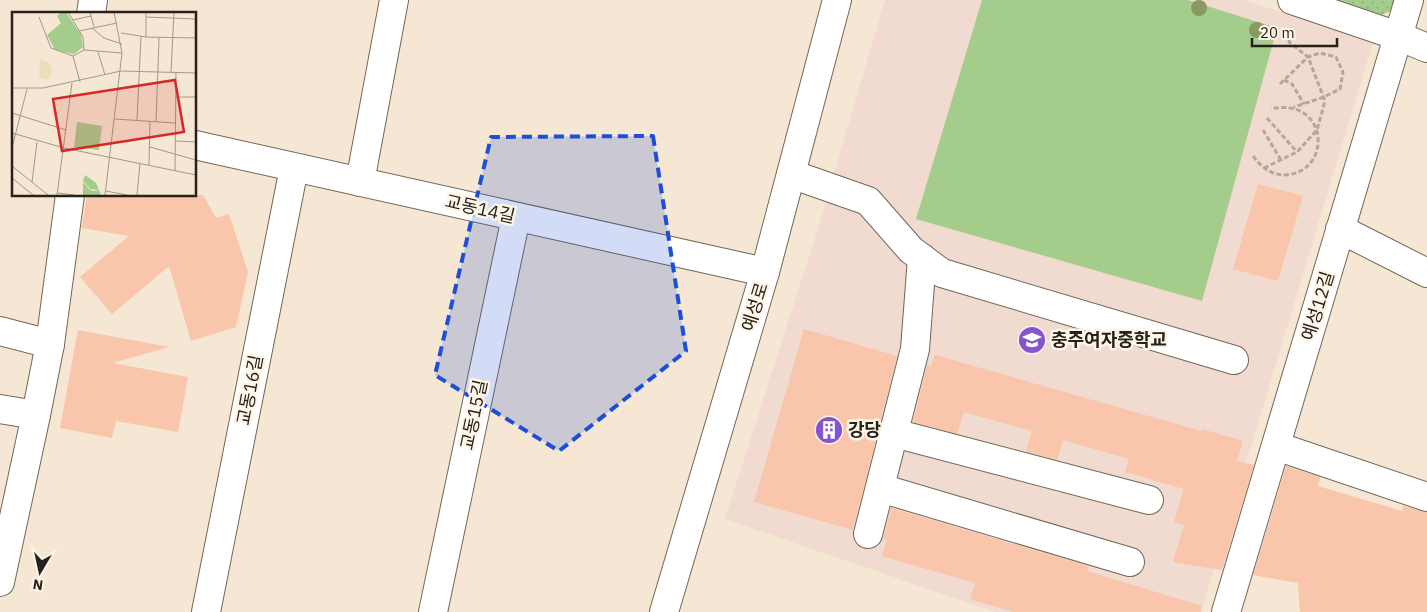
<svg xmlns="http://www.w3.org/2000/svg" width="1427" height="612" viewBox="0 0 1427 612" font-family="'IBM Plex Sans','Noto Sans KR',sans-serif">
<style>
.education{fill:#f1dacf}
.grass{fill:url(#grass-dots)}
.pitch{fill:#a4cd8d}
.building{fill:#f9c5ab}
.lines{fill:none;stroke-linecap:round;stroke-linejoin:round}
.minor-casing{stroke:#736756;stroke-width:30}
.path{stroke:#b4a899;stroke-width:3;stroke-dasharray:5 2.5;stroke-linecap:butt}
.minor{stroke:#fff;stroke-width:28}
.tree{fill:#889962}
.marked{fill:#1d4ed8;fill-opacity:0.2;stroke:#1d4ed8;stroke-width:4;stroke-dasharray:10 6;stroke-linejoin:round}
.labels{text-anchor:middle;stroke-width:5;stroke-linejoin:round;paint-order:stroke}
.street-label{font-size:18px;fill:#26211a;stroke:#fef5e9}
.poi-label{font-size:18px;font-weight:bold;fill:#26211a;stroke:#fef5e9;text-anchor:start}
.inset-road{fill:none;stroke:#a29889;stroke-width:1}
.view{fill:#d62828;fill-opacity:0.15;stroke:#d62828;stroke-width:2.5}
.inset-edge{fill:none;stroke:#26211a;stroke-width:2.5}
</style>
<defs>
<pattern id="grass-dots" width="8" height="8" patternUnits="userSpaceOnUse" patternTransform="scale(1.25)"><rect width="8" height="8" fill="#a4cd8d"/><path d="M2 2h.1M6 6h.1" fill="none" stroke="#8db079" stroke-width="1.8" stroke-linecap="round"/></pattern>
</defs>
<rect width="100%" height="100%" fill="#f5e7d3"/>
<path class="education" d="M 885,0 L 1244,0 L 1373,42 L 1201,612 L 995,612 L 725,519 L 816,235 Z"/>
<path class="grass" d="M 1318,0 L 1395,0 L 1391,11 L 1371,19 Z"/>
<path class="pitch" d="M 982,0 L 1188,0 L 1277,28 L 1202,301 L 916,219 Z"/>
<g class="building">
<path d="M 1258,184 L 1303,196 L 1278,281 L 1233,269 Z"/>
<path d="M 87,195 L 203,195 L 216,218 L 229,214 L 248,272 L 236,327 L 191,341 L 169,266 L 112,314 L 80,277 L 129,236 L 82,228 Z"/>
<path d="M 804,329 L 897,356 L 853,530 L 754,502 Z"/>
<path d="M 78,330 L 169,347 L 113,363 L 188,377 L 178,432 L 116,421 L 112,438 L 60,428 Z"/>
<path d="M 935,355 L 1201,431 L 1202,429 L 1243,441 L 1237,461 L 1254,465 L 1222,570 L 1173,562 L 1184,525 L 1174,522 L 1184,489 L 1125,472 L 1129,459 L 1063,440 L 1057,460 L 1026,452 L 1032,431 L 964,412 L 957,434 L 913,422 L 927,365 L 931,366 Z"/>
<path d="M 1286,466 L 1320,477 L 1318,486 L 1402,511 L 1403,506 L 1427,512 L 1427,612 L 1300,612 L 1298,583 L 1253,575 Z"/>
<path d="M 891,508 L 1088,566 L 1087,571 L 1202,606 L 1201,612 L 1013,612 L 970,599 L 975,583 L 882,556 L 887,540 L 883,539 Z"/>
</g>
<g class="lines">
<defs>
<g id="minor">
<path d="M 1292,0 L 1398,36 L 1427,48"/>
<path d="M 91,14 L 93,0"/>
<path d="M 195,145 L 765,272"/>
<path d="M 791,174 L 868,201 L 911,250 L 942,273 L 1234,360"/>
<path d="M 360,182 L 394,0"/>
<path d="M 1340,229 L 1427,273"/>
<path d="M 0,331 L 50,344"/>
<path d="M 0,409 L 36,415"/>
<path d="M 894,433 L 1149,500"/>
<path d="M 1276,446 L 1427,497"/>
<path d="M 880,488 L 1130,562"/>
<path d="M 868,534 L 915,349 L 922,258"/>
<path d="M 0,582 L 36,415 L 50,344 L 70,195"/>
<path d="M 206,612 L 294,168"/>
<path d="M 433,612 L 516,217"/>
<path d="M 664,612 L 765,272 L 837,0"/>
<path d="M 1226,612 L 1409,0"/>
</g>
</defs>
<use href="#minor" class="minor-casing"/>
<g class="path">
<path d="M 1284,80 L 1292,84 L 1304,104"/>
<path d="M 1280,84 L 1308,57 L 1320,53 L 1336,57 L 1343,72 L 1340,89 L 1324,97 L 1294,107"/>
<path d="M 1267,118 L 1297,152"/>
<path d="M 1263,130 L 1281,160"/>
<path d="M 1253,156 C 1261,167 1271,175 1285,175 C 1334,172 1328,96 1271,109"/>
<path d="M 1264,168 L 1297,152 L 1317,130 L 1325,101 L 1308,57 L 1289,42 L 1293,29"/>
</g>
<use href="#minor" class="minor"/>
</g>
<g class="tree">
<circle cx="1199" cy="8" r="8"/>
<circle cx="1257" cy="30" r="8"/>
</g>
<path class="marked" d="M 653,136 L 686,351 L 559,451 L 435,375 L 491,137 Z"/>
<defs>
<symbol id="school-disc" viewBox="-11 -11 22 22"><circle r="9.5" fill="#8455ce" stroke="#fef5e9"/><path d="M0-5L7-2L0 1L-7-2ZM-4 1L0 2.5L4 1V4Q0 6-4 4Z" fill="#fff"/></symbol>
<symbol id="building-disc" viewBox="-11 -11 22 22"><circle r="9.5" fill="#8455ce" stroke="#fef5e9"/><path d="M-4-6H4V6H1V3H-1V6H-4ZM-2.5-4.3h1.7v1.8h-1.7ZM.8-4.3h1.7v1.8H.8ZM-2.5-1h1.7V.8h-1.7ZM.8-1h1.7V.8H.8Z" fill="#fff"/></symbol>
</defs>
<g fill-rule="evenodd">
<use href="#school-disc" x="1016" y="324" width="32" height="32"/>
<use href="#building-disc" x="813" y="414" width="32" height="32"/>
</g>
<g class="labels">
<g class="street-label">
<text transform="translate(480 209) rotate(13)" y="6">교동14길</text>
<text transform="translate(1318 306) rotate(-73)" y="6">예성12길</text>
<text transform="translate(755 307) rotate(-73)" y="6">예성로</text>
<text transform="translate(250 390) rotate(-79)" y="6">교동16길</text>
<text transform="translate(474 415) rotate(-78)" y="6">교동15길</text>
</g>
<g class="poi-label">
<text x="1051" y="346">충주여자중학교</text>
<text x="848" y="436">강당</text>
</g>
</g>
<g transform="translate(12 12)">
<rect width="184" height="184" fill="#f5e7d3"/>
<path d="M 49,0 L 54,0 L 69,23 L 71,35 L 62,42 L 43,38 L 35,23 L 49,11 L 45,4 ZM 73,163 L 84,171 L 89,183 L 71,183 L 71,170 L 77,177 L 81,179 L 87,178 L 78,177 L 71,169 Z" fill="#a4cd8d"/>
<path d="M 28,47 L 38,52 L 40,57 L 40,62 L 34,68 L 27,65 Z" fill="#e9e0ba"/>
<path d="M 65,110 L 90,114 L 87,138 L 62,135 Z" fill="#a4cd8d"/>
<path class="inset-road" d="M 56,0 L 71,25 L 72,38M 78,0 L 82,15M 27,5 L 39,36 L 61,44 L 68,70M 134,5 L 184,7M 61,8 L 79,4M 80,16 L 92,26 L 110,32M 67,19 L 105,11M 109,21 L 134,25 L 184,26M 134,25 L 134,0M 86,40 L 93,63M 61,44 L 72,38 L 110,41M 159,60 L 162,0M 0,76 L 31,76 L 109,59 L 184,61M 163,85 L 184,85M 0,101 L 54,118M 103,107 L 163,111M 125,108 L 129,24M 144,110 L 147,26M 0,121 L 52,136 L 184,163M 164,129 L 184,130M 138,135 L 184,148M 0,136 L 15,77M 137,153 L 138,109M 0,154 L 36,183M 163,159 L 164,60M 0,166 L 21,183M 20,170 L 25,130M 94,179 L 115,183M 46,181 L 62,183M 45,183 L 60,71M 93,183 L 110,41 L 102,0M 125,183 L 128,151"/>
<path class="view" d="M 163,68 L 172,120 L 50,139 L 41,87 Z"/>
<rect width="184" height="184" class="inset-edge"/>
</g>
<g transform="translate(40 572) rotate(189)" stroke="#fef5e9" stroke-width="4" paint-order="stroke">
<path d="M0-4L9 19L0 12L-9 19Z" fill="#26211a"/>
<text y="-8" font-size="14" font-weight="bold" text-anchor="middle" fill="#26211a">N</text>
</g>
<path d="M1252 38v8h85v-8" fill="none" stroke="#26211a" stroke-width="2.5"/>
<text x="1260" y="38" font-size="15" fill="#26211a" stroke="#fef5e9" stroke-width="4" paint-order="stroke">20 m</text>
</svg>
